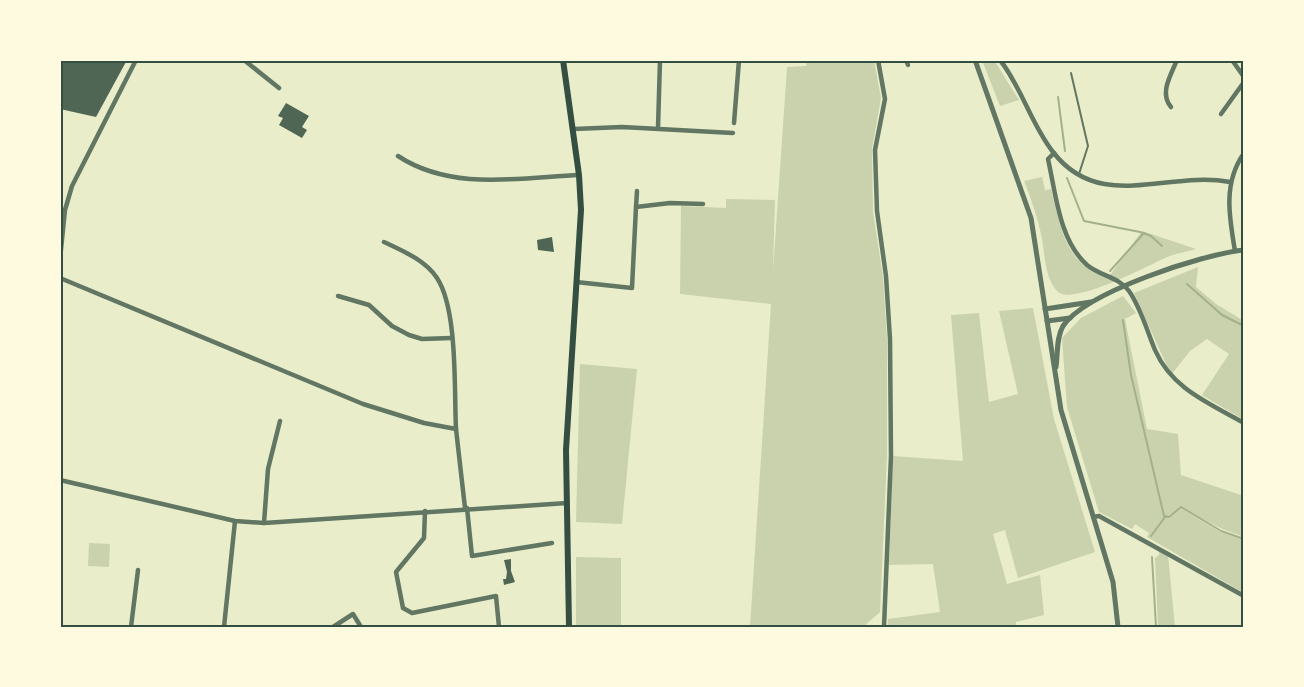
<svg xmlns="http://www.w3.org/2000/svg" width="1304" height="687" viewBox="0 0 1304 687" font-family="'Work Sans',sans-serif">
<style>
.green{fill:#cad2ad}
.lines{fill:none;stroke-linecap:round;stroke-linejoin:round}
.stream{stroke:#a3b18a;stroke-width:2}
.building{fill:#4f6655}
.service{stroke:#617663;stroke-width:2}
.minor{stroke:#617663;stroke-width:4.5}
.tertiary{stroke:#617663;stroke-width:5}
.secondary{stroke:#344e41;stroke-width:6}
.neatline{fill:none;stroke:#344e41;stroke-width:2}
</style>
<rect width="100%" height="100%" fill="#e9edc9"/>
<g class="green">
<path d="M 807,60 L 874,60 L 881,98 L 872,149 L 873,212 L 883,277 L 887,340 L 887,455 L 880,612 L 863,627 L 750,627 L 771,304 L 680,294 L 681,206 L 726,208 L 726,199 L 775,200 L 773,271 L 787,67 L 806,66 Z"/>
<path d="M 982,60 L 994,60 L 1019,100 L 1000,106 Z"/>
<path d="M 1042,177 L 1045,190 L 1051,189 C 1061,228 1065,265 1108,278 L 1142,231 L 1196,249 C 1185,252 1174,254 1165,258 C 1147,266 1071,307 1057,291 C 1044,277 1045,252 1041,234 C 1037,216 1031,198 1024,181 Z"/>
<path d="M 1198,267 L 1196,287 L 1216,304 L 1244,321 L 1244,420 L 1202,395 L 1229,354 L 1207,339 L 1190,351 L 1171,375 L 1134,293 Z"/>
<path d="M 1123,296 L 1136,313 L 1125,319 L 1147,429 L 1178,434 L 1181,475 L 1244,496 L 1244,537 L 1222,529 L 1177,506 L 1220,532 L 1244,540 L 1244,593 L 1147,537 L 1149,533 L 1135,524 L 1132,529 L 1099,512 L 1067,407 L 1062,338 L 1081,318 Z"/>
<path d="M 1033,308 L 1054,419 L 1095,552 L 1018,578 L 1005,530 L 993,534 L 1007,584 L 1040,575 L 1044,615 L 1016,622 L 1016,627 L 888,627 L 888,619 L 940,612 L 933,564 L 889,565 L 893,456 L 963,461 L 951,315 L 979,313 L 989,402 L 1018,394 L 999,311 Z"/>
<path d="M 580,364 L 637,369 L 622,524 L 576,522 Z"/>
<path d="M 89,543 L 110,544 L 109,567 L 88,566 Z"/>
<path d="M 1159,550 L 1168,555 L 1175,627 L 1158,627 L 1155,558 L 1159,555 Z"/>
<path d="M 576,557 L 621,558 L 621,627 L 576,627 Z"/>
</g>
<g class="lines">
<g class="stream">
<path d="M 1058,97 L 1065,151"/>
<path d="M 1067,178 L 1084,221 L 1140,232 L 1151,236 L 1162,246"/>
<path d="M 1110,271 L 1144,233"/>
<path d="M 1187,284 L 1222,315 L 1244,326"/>
<path d="M 1123,320 L 1131,375 L 1164,516 L 1169,517 L 1181,507 L 1221,531 L 1244,539"/>
<path d="M 1151,536 L 1165,517"/>
<path d="M 1152,557 L 1156,627"/>
</g>
</g>
<g class="building">
<path d="M 60,60 L 127,60 L 96,117 L 60,109 Z"/>
<path d="M 286,103 L 309,116 L 302,127 L 307,130 L 302,138 L 279,125 L 283,118 L 278,116 Z"/>
<path d="M 552,237 L 554,252 L 538,250 L 537,240 Z"/>
<path d="M 511,559 L 511,571 L 515,582 L 504,585 L 503,579 L 506,579 L 507,572 L 504,560 Z"/>
</g>
<g class="lines">
<path class="service" d="M 1071,73 L 1088,146 L 1079,174"/>
<g class="minor">
<path d="M 244,60 L 279,88"/>
<path d="M 878,60 L 885,99 L 875,150 L 877,211 L 886,276 L 890,339 L 891,456 L 884,627"/>
<path d="M 906,60 L 908,65"/>
<path d="M 1000,60 C 1022,88 1031,124 1053,152 C 1100,213 1167,170 1230,182"/>
<path d="M 1232,60 L 1244,77"/>
<path d="M 1171,107 C 1159,93 1171,75 1177,60"/>
<path d="M 1221,114 L 1244,82"/>
<path d="M 734,123 L 739,60"/>
<path d="M 658,128 L 660,60"/>
<path d="M 574,129 L 622,127 L 733,133"/>
<path d="M 1054,153 L 1048,159 C 1056,194 1059,240 1087,265 C 1100,276 1119,277 1129,291 C 1141,308 1147,331 1155,350 C 1172,389 1209,403 1244,423"/>
<path d="M 398,156 C 451,191 518,178 579,175"/>
<path d="M 636,207 L 637,191"/>
<path d="M 384,242 C 403,251 425,260 437,278 C 458,310 454,390 456,429"/>
<path d="M 1235,251 C 1229,216 1223,183 1244,153"/>
<path d="M 60,259 L 65,210 L 72,186 L 136,60"/>
<path d="M 60,278 L 363,404 L 424,423 L 456,429 L 465,508"/>
<path d="M 576,282 L 632,288 L 636,207 L 670,203 L 703,204"/>
<path d="M 338,296 L 369,305 L 392,326 L 409,335 L 422,339 L 451,338"/>
<path d="M 60,480 L 235,521 L 264,523 L 567,503"/>
<path d="M 467,508 L 472,556 L 552,543"/>
<path d="M 425,511 L 424,538 L 396,572 L 403,608 L 412,613 L 496,596 L 499,627"/>
<path d="M 1093,517 L 1099,516 L 1244,596"/>
<path d="M 264,523 L 268,469 L 280,421"/>
<path d="M 131,627 L 138,570"/>
<path d="M 224,627 L 235,521"/>
<path d="M 333,627 L 353,614 L 361,627"/>
</g>
<g class="tertiary">
<path d="M 975,60 L 1031,218 L 1061,410 L 1113,582 L 1118,627"/>
<path d="M 1045,309 L 1091,302"/>
<path d="M 1047,321 L 1070,318"/>
<path d="M 1056,367 C 1058,354 1056,338 1063,326 C 1086,292 1203,254 1244,250"/>
</g>
<path class="secondary" d="M 563,60 L 579,175 L 581,210 L 566,450 L 569,627"/>
</g>
<rect width="1304" height="687" fill="none" stroke="#fefae0" stroke-width="123"/>
<rect x="62" y="62" width="1180" height="564" class="neatline"/>
</svg>
